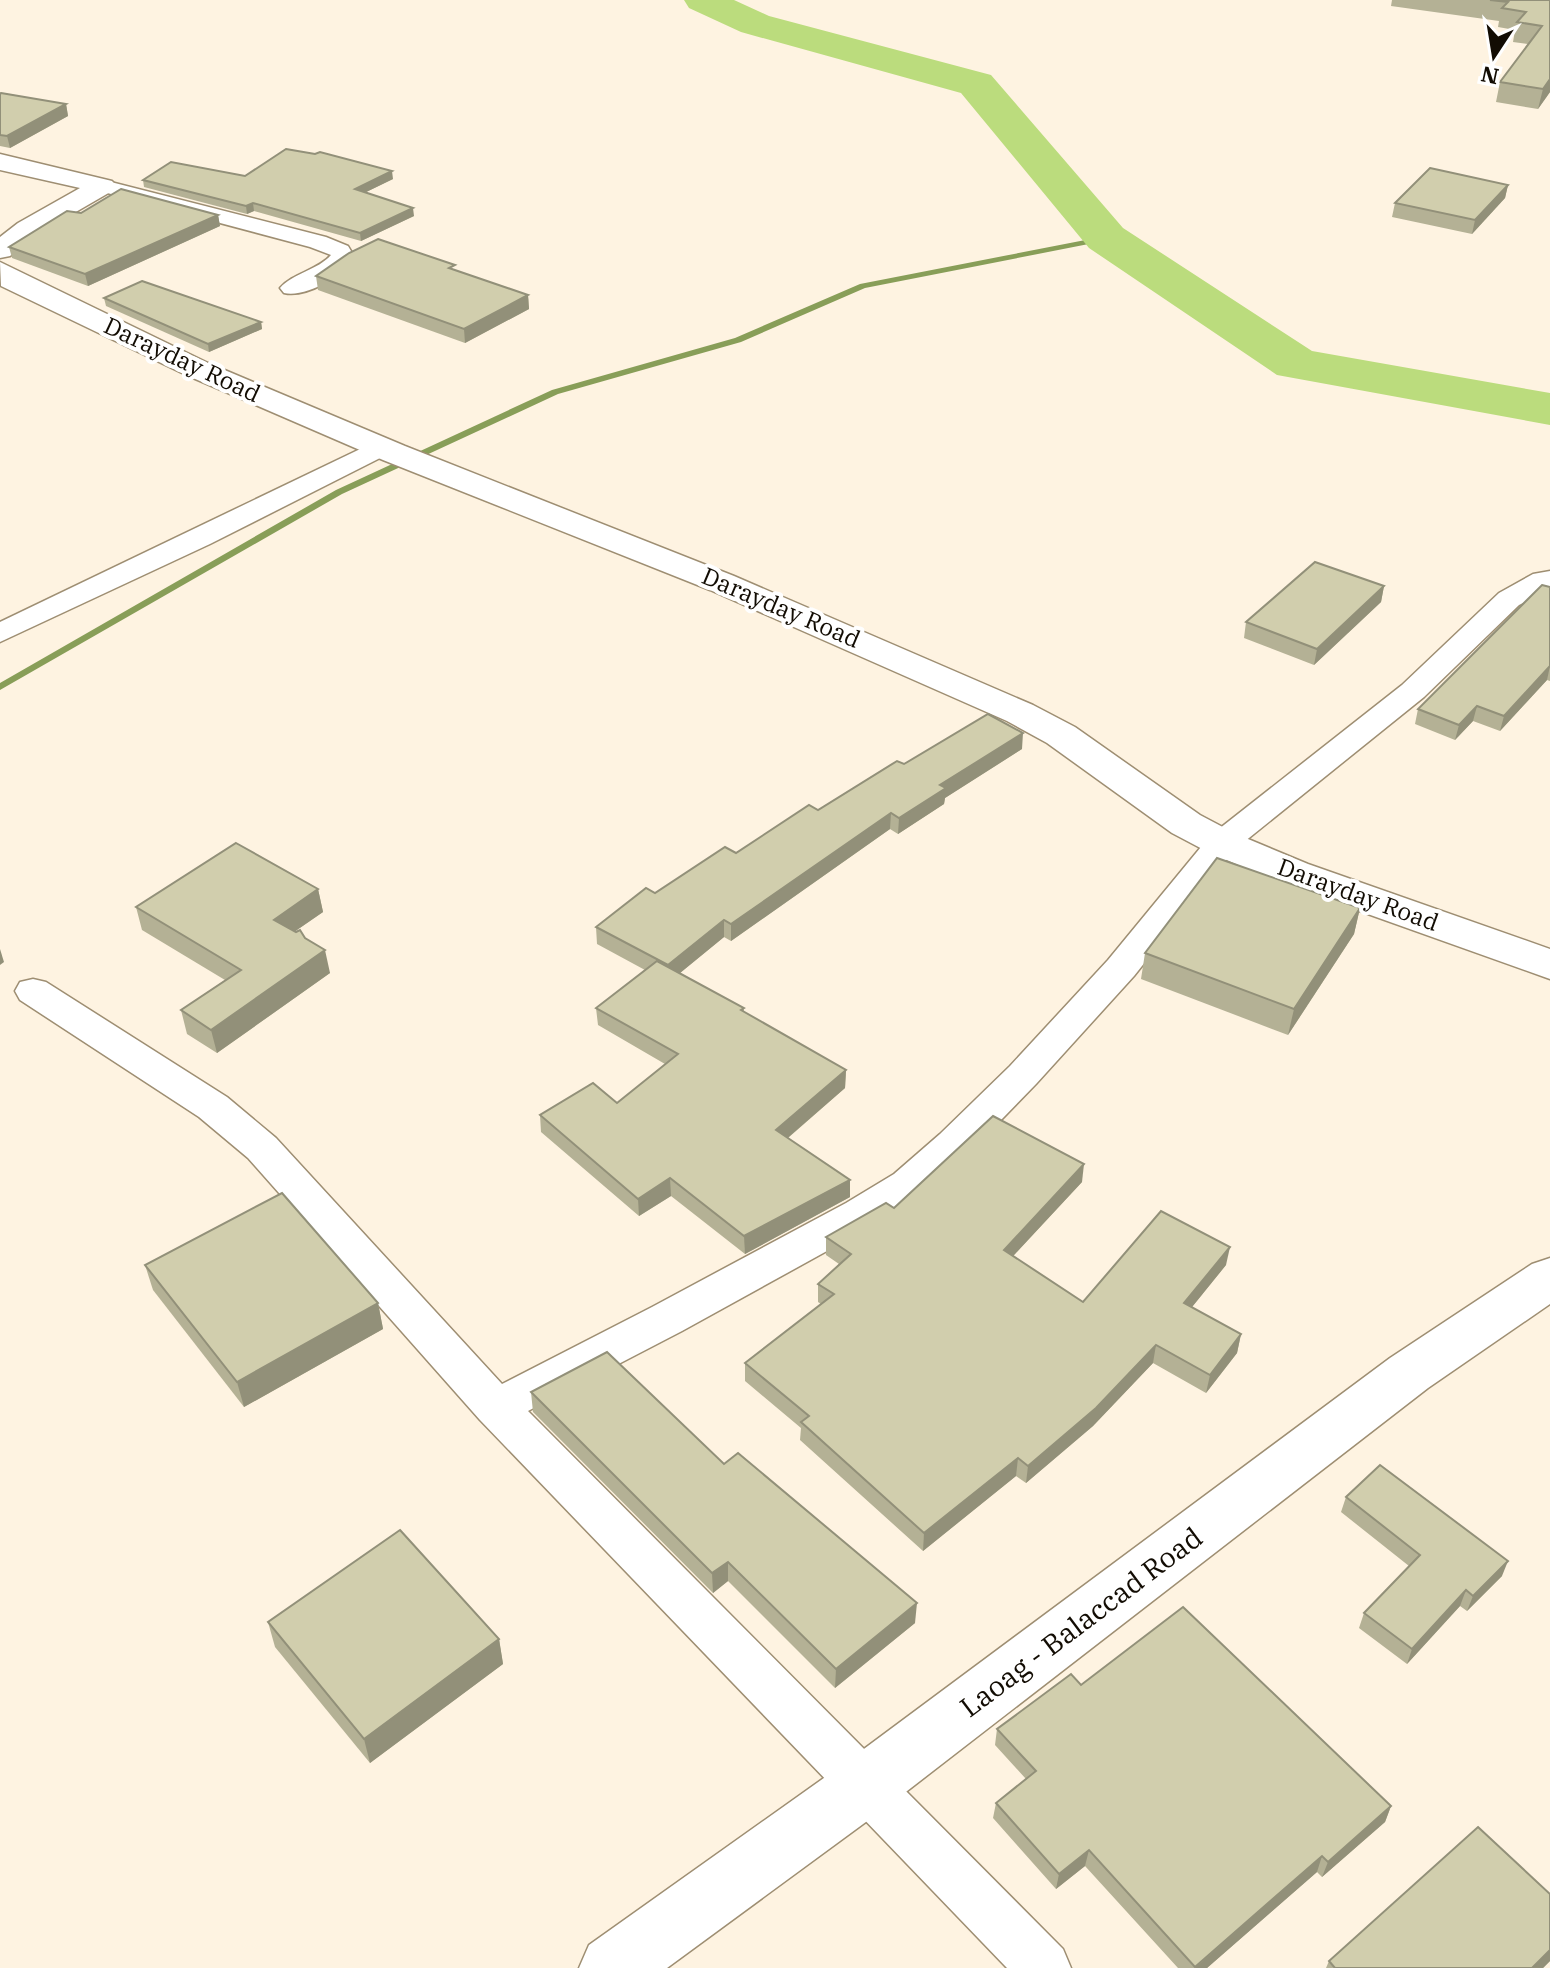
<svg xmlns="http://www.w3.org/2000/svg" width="1550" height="1968" viewBox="0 0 1550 1968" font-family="'IBM Plex Serif',serif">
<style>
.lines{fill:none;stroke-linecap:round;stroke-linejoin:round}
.stream{fill:#889e58;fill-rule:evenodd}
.river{fill:#bbdc7d;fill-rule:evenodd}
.street-casing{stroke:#9e8e72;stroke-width:3}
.secondary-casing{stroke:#9e8e72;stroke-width:3}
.primary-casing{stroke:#9e8e72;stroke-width:3}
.street{fill:#fff;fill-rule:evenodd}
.secondary{fill:#fff;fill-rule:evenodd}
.primary{fill:#fff;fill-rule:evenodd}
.wall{fill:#b4b195}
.shaded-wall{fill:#929079}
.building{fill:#d1cead;stroke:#929079;stroke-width:2}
.labels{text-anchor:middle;stroke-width:8;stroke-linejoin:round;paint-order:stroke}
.street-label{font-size:24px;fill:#120c03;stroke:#fff}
.near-street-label{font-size:28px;fill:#120c03;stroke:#fff}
</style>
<rect width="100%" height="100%" fill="#fef3e1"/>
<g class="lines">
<path class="stream" d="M 1106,236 L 1109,236 L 1109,240 L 865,288 L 741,342 L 558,394 L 342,494 L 0,690 L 0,683 L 336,490 L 552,390 L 735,338 L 860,284 Z"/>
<path class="river" d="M 684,0 L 734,0 L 769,16 L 991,75 L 1123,228 L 1312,351 L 1550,393 L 1550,425 L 1277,375 L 1089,248 L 961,93 L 741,32 L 689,8 Z"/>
<defs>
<g id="street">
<path d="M 103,180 L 326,237 L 348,246 L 354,256 C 346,276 305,298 284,293 L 280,288 C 293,273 318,270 331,255 L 310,247 L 96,190 L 92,186 L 96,182 Z"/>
<path d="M 381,439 L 390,441 L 394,447 L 390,453 L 210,544 L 0,642 L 0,622 Z"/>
<path d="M 1550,571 L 1550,589 L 1519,605 L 1424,697 L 1234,850 L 1134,976 L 1036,1084 L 968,1154 L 922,1194 L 874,1225 L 682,1331 L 528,1411 L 1063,1949 L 1071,1968 L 1007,1968 L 480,1420 L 248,1158 L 199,1117 L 20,1000 L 15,991 L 20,982 L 33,979 L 46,982 L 227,1097 L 276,1138 L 502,1384 L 652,1307 L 846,1203 L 894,1174 L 940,1134 L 1010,1066 L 1108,960 L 1210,836 L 1402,685 L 1499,593 L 1533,574 Z"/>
</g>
<g id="secondary">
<path d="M 0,154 L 112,181 L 116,186 L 112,191 L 36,235 L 10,256 L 0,258 L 0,237 L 18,223 L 80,188 L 0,170 Z"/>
<path d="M 0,262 L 208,363 L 405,446 L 734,576 L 1033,705 L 1075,727 L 1200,815 L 1236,834 L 1308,864 L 1550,949 L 1550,979 L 1278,882 L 1208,852 L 1172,833 L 1047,743 L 1007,721 L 710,590 L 383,460 L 186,375 L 1,286 Z"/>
</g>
<path id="primary" d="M 1550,1258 L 1550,1304 L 1428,1388 L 889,1805 L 667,1968 L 579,1968 L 589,1945 L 845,1763 L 1390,1358 L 1532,1264 Z"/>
</defs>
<use href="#street" class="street-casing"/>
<use href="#secondary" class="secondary-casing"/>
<use href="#primary" class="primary-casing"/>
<use href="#street" class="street"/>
<use href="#secondary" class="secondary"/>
<use href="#primary" class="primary"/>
</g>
<g class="wall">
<path d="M 1392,0 L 1550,0 L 1550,92 L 1538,109 L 1496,102 L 1500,82 L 1528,44 L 1513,42 L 1515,30 L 1498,27 L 1499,21 L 1391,6 Z"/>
<path d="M 0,94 L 66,104 L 68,116 L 10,148 L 0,146 Z"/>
<path d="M 245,176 L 393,179 L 366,192 L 414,216 L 361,241 L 254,211 L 247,214 L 144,187 L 143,180 Z"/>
<path d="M 1508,185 L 1505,198 L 1472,234 L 1392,217 L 1395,203 Z"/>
<path d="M 218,215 L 220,226 L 88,286 L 12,258 L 9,247 Z"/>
<path d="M 455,270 L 528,295 L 529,309 L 465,343 L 318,290 L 316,276 Z"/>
<path d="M 104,298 L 261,322 L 262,329 L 209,352 L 106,306 Z"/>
<path d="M 1384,586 L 1381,602 L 1314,665 L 1244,638 L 1246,622 Z"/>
<path d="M 1550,587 L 1550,681 L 1547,680 L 1500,731 L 1473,721 L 1455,740 L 1415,724 L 1418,709 Z"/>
<path d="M 1022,749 L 945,798 L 944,804 L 898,834 L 890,829 L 731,941 L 724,937 L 680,973 L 744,1008 L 744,1012 L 846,1070 L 845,1088 L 788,1138 L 850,1197 L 745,1254 L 671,1196 L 639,1216 L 541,1132 L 540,1115 L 617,1103 L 665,1064 L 598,1025 L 596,1008 L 645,970 L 597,944 L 596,927 L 655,893 L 736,853 L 904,764 Z"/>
<path d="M 318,889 L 323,912 L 294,932 L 330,973 L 217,1053 L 187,1034 L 181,1010 L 225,980 L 142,930 L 136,907 Z"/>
<path d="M 1360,908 L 1354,934 L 1288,1035 L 1141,979 L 1145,953 Z"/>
<path d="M 1082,1182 L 1013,1256 L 1083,1302 L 1226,1265 L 1191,1308 L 1241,1334 L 1237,1353 L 1206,1393 L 1153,1363 L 1093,1426 L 1026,1483 L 1016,1476 L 923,1551 L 800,1440 L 801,1428 L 745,1381 L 745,1363 L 821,1304 L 818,1302 L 818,1284 L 839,1264 L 826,1255 L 826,1237 L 894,1208 Z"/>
<path d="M 145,1265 L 378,1303 L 383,1329 L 244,1407 L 153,1290 Z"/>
<path d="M 531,1392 L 724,1464 L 915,1623 L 835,1688 L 728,1581 L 713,1593 L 533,1412 Z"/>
<path d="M 1346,1497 L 1502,1576 L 1467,1611 L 1460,1606 L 1407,1664 L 1359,1628 L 1364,1613 L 1409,1566 L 1341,1512 Z"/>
<path d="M 268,1622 L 499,1639 L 503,1664 L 370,1763 L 275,1647 Z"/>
<path d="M 1081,1685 L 1391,1806 L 1385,1822 L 1322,1877 L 1317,1872 L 1207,1968 L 1178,1968 L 1085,1866 L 1056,1889 L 993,1818 L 996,1803 L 1026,1779 L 995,1745 L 997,1729 Z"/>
<path d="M 1550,1894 L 1550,1961 L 1543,1968 L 1326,1968 L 1329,1961 Z"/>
</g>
<g class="shaded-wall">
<path d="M 1550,79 L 1550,92 L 1538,109 L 1543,89 Z"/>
<path d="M 66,104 L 68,116 L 10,148 L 7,136 Z"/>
<path d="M 392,171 L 393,179 L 356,197 L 355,189 Z"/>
<path d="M 1508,185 L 1505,198 L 1472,234 L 1475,220 Z"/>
<path d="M 253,203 L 254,211 L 247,214 L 246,206 Z"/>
<path d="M 413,208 L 414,216 L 361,241 L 360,233 Z"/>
<path d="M 218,215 L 220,226 L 88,286 L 85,274 Z"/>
<path d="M 528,295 L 529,309 L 465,343 L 464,329 Z"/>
<path d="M 261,322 L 262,329 L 209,352 L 208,344 Z"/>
<path d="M 1384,586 L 1381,602 L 1314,665 L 1317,649 Z"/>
<path d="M 1550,666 L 1547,680 L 1500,731 L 1504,716 Z"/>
<path d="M 1477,706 L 1473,721 L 1455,740 L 1459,725 Z"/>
<path d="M 1023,733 L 1022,749 L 945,798 L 944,804 L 898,834 L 899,818 L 940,785 Z"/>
<path d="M 891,813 L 890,829 L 731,941 L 731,924 Z"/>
<path d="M 318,889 L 323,912 L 278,943 L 274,920 Z"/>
<path d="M 1360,908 L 1354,934 L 1288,1035 L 1294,1009 Z"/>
<path d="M 724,920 L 724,937 L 669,982 L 668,965 Z"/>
<path d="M 0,949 L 4,962 L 0,965 Z"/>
<path d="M 325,950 L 330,973 L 217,1053 L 211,1030 Z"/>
<path d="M 846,1070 L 845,1088 L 776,1148 L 776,1130 Z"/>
<path d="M 1084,1164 L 1082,1182 L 1002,1268 L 1004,1250 Z"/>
<path d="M 670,1178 L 671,1196 L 639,1216 L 638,1199 Z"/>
<path d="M 850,1180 L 850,1197 L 745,1254 L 744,1236 Z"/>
<path d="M 1230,1247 L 1226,1265 L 1180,1322 L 1184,1303 Z"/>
<path d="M 378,1303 L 383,1329 L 244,1407 L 237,1382 Z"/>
<path d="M 1241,1334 L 1237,1353 L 1206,1393 L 1210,1375 Z"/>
<path d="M 1156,1345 L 1153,1363 L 1093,1426 L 1026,1483 L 1028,1466 Z"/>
<path d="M 1018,1458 L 1016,1476 L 923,1551 L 924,1533 Z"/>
<path d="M 1508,1561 L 1502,1576 L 1467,1611 L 1473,1596 Z"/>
<path d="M 728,1562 L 728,1581 L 713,1593 L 712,1573 Z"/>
<path d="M 1466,1590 L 1460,1606 L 1407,1664 L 1412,1649 Z"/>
<path d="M 917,1603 L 915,1623 L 835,1688 L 836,1669 Z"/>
<path d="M 499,1639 L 503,1664 L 370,1763 L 364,1739 Z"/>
<path d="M 1391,1806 L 1385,1822 L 1322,1877 L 1328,1862 Z"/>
<path d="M 1089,1850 L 1085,1866 L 1056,1889 L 1059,1874 Z"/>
<path d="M 1322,1856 L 1317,1872 L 1207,1968 L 1195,1968 Z"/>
<path d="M 1550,1950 L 1550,1961 L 1543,1968 L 1532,1968 Z"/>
</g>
<g class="building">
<path d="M 1490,0 L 1550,0 L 1550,79 L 1543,89 L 1500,82 L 1542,26 L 1517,22 L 1526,12 L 1502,8 L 1508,2 Z"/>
<path d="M 1,93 L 66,104 L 7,136 L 0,135 L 0,94 Z"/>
<path d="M 286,149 L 315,154 L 320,152 L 392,171 L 355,189 L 413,208 L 360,233 L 253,203 L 246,206 L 143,180 L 171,162 L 245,176 Z"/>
<path d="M 1430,168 L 1508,185 L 1475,220 L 1395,203 Z"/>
<path d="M 121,189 L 218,215 L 85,274 L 9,247 L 67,211 L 81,213 Z"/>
<path d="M 378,239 L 455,265 L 449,268 L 528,295 L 464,329 L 316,276 L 349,253 Z"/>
<path d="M 142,281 L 261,322 L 208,344 L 104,298 Z"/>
<path d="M 1315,562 L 1384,586 L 1317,649 L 1246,622 Z"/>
<path d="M 1542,585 L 1550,587 L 1550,666 L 1504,716 L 1477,706 L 1459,725 L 1418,709 Z"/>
<path d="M 988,714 L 1023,733 L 940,785 L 946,788 L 899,818 L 891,813 L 731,924 L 724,920 L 668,965 L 596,927 L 646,888 L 655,893 L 725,847 L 736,853 L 809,805 L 818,810 L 897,761 L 904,764 Z"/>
<path d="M 236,843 L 318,889 L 274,920 L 296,932 L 300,930 L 305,938 L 325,950 L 211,1030 L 181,1010 L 241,970 L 136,907 Z"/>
<path d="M 1217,858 L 1360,908 L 1294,1009 L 1145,953 Z"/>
<path d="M 657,961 L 744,1008 L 741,1010 L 846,1070 L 776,1130 L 850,1180 L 744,1236 L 670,1178 L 638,1199 L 540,1115 L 593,1083 L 617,1103 L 678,1054 L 596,1008 Z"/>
<path d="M 993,1116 L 1084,1164 L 1004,1250 L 1083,1302 L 1161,1211 L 1230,1247 L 1184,1303 L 1241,1334 L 1210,1375 L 1156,1345 L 1096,1408 L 1028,1466 L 1018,1458 L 924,1533 L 801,1422 L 809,1416 L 745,1363 L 834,1294 L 818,1284 L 851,1254 L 826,1237 L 886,1203 L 894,1208 Z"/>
<path d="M 282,1193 L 378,1303 L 237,1382 L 145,1265 Z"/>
<path d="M 607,1352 L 724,1464 L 738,1453 L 917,1603 L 836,1669 L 728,1562 L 712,1573 L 531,1392 Z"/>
<path d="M 1380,1465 L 1508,1561 L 1473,1596 L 1466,1590 L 1412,1649 L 1364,1613 L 1420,1555 L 1346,1497 Z"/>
<path d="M 400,1530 L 499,1639 L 364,1739 L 268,1622 Z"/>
<path d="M 1183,1607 L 1391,1806 L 1328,1862 L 1322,1856 L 1195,1967 L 1089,1850 L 1059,1874 L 996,1803 L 1036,1771 L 997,1729 L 1071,1674 L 1081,1685 Z"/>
<path d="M 1478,1827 L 1550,1894 L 1550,1950 L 1532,1968 L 1335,1968 L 1329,1961 Z"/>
</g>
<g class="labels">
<g class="street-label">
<text transform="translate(182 360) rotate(25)" y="8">Darayday Road</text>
<text transform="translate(781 608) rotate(23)" y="8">Darayday Road</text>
<text transform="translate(1358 895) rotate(20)" y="8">Darayday Road</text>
</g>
<g class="near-street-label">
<text transform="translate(1081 1622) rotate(-37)" y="10">Laoag - Balaccad Road</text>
</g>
</g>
<g transform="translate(1494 56) rotate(192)" stroke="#ffffff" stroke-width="6" paint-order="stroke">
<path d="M0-6L14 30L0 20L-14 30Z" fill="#120c03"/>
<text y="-12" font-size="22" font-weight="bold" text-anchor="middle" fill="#120c03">N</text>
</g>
</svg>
